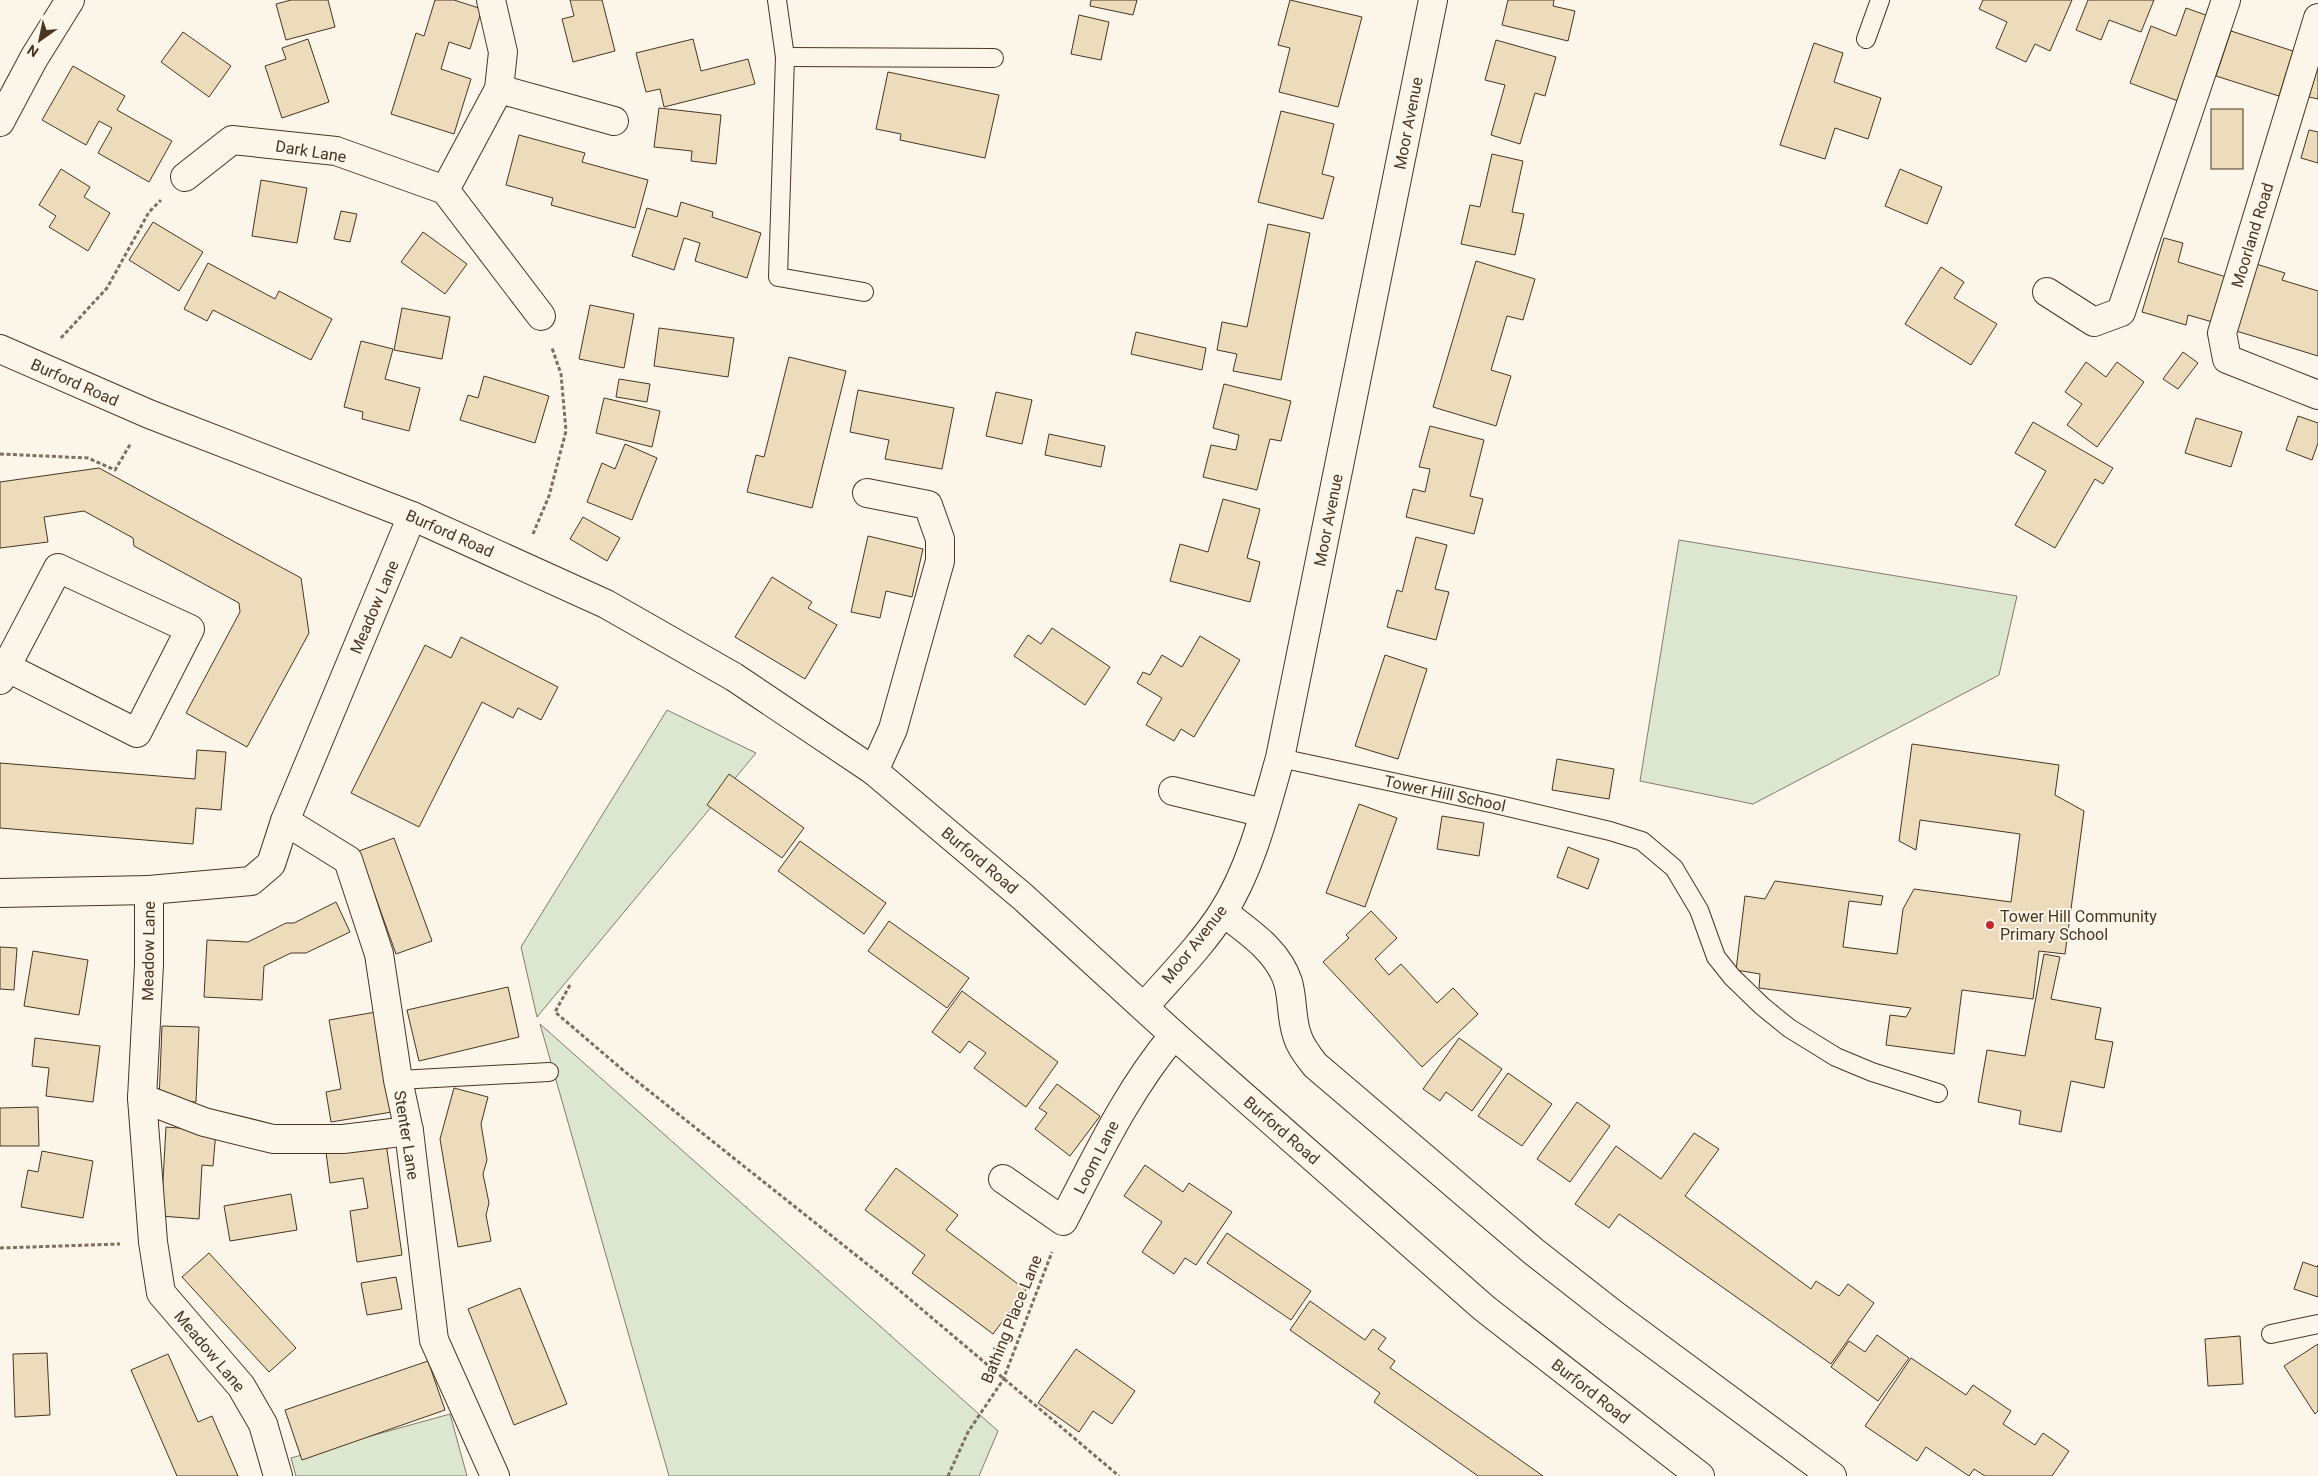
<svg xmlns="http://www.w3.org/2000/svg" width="2318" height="1476" viewBox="0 0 2318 1476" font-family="Roboto,sans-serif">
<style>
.green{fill:#dce7d0;stroke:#887966}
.building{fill:#ecdcbc;stroke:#4a3520}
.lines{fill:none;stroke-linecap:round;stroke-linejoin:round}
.service-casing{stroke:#4a3520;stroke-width:20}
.minor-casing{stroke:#4a3520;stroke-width:30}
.primary-casing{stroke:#4a3520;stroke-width:30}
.path{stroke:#7f6f5c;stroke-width:3;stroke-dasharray:4 2.5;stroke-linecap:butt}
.service{stroke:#fbf6e9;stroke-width:18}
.minor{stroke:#fbf6e9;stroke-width:28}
.primary{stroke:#fbf6e9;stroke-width:28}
.poi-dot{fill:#c62828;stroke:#fbf6e9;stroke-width:2}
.labels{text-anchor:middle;stroke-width:4;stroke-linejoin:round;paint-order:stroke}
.street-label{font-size:16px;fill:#4a3520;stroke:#fbf6e9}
.poi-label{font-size:16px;fill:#4a3520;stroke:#fbf6e9;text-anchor:start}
</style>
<rect width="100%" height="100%" fill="#fbf6e9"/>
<g class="green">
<path d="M 1679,540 L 2017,596 L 1999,675 L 1753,804 L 1640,781 Z"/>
<path d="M 667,710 L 756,753 L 537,1017 L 521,947 Z"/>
<path d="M 540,1024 L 998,1431 L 979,1476 L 669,1476 Z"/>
<path d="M 450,1414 L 467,1476 L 296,1476 L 291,1458 Z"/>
</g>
<g class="building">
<path d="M 291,0 L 328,0 L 335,27 L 286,40 L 276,4 Z"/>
<path d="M 435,0 L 454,0 L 482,9 L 470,49 L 449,42 L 441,69 L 471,79 L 454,134 L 391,114 L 416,33 L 424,36 Z"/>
<path d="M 570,0 L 602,0 L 615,51 L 573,62 L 562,19 L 574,16 Z"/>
<path d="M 1091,0 L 1137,0 L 1133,15 L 1090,6 Z"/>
<path d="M 1290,0 L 1362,17 L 1338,107 L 1279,92 L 1290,48 L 1278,45 Z"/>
<path d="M 1508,0 L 1554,0 L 1553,6 L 1575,11 L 1568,41 L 1502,25 Z"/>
<path d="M 1983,0 L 2072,0 L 2050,51 L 2035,44 L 2026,62 L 1996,48 L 2007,22 L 1979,9 Z"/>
<path d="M 2088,0 L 2154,0 L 2141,32 L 2109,20 L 2101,40 L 2076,30 Z"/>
<path d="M 2186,8 L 2217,19 L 2186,104 L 2130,83 L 2151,26 L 2176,36 Z"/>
<path d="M 1079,15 L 1109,22 L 1101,60 L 1071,54 Z"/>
<path d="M 2231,31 L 2293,51 L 2279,96 L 2216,76 Z"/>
<path d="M 183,32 L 231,66 L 209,97 L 161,62 Z"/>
<path d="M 308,39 L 329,102 L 282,118 L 265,66 L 286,59 L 282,48 Z"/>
<path d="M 693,39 L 701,71 L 748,59 L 755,84 L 664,107 L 660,89 L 646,92 L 636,53 Z"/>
<path d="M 1496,40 L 1556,57 L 1545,96 L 1535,93 L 1520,144 L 1491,135 L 1505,85 L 1485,80 Z"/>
<path d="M 1814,43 L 1843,53 L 1834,82 L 1881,98 L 1868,139 L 1835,128 L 1825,159 L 1780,145 Z"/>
<path d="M 73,66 L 125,96 L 117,110 L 172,141 L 149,182 L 98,153 L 112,128 L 99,121 L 86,145 L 42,120 Z"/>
<path d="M 2317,68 L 2318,68 L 2318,99 L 2309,97 Z"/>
<path d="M 888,72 L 999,95 L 985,158 L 900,140 L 901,134 L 876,129 Z"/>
<path d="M 659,108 L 721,115 L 716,164 L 691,161 L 692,151 L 654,147 Z"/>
<rect x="2211" y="109" width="32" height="60"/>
<path d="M 1281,111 L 1334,124 L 1322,174 L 1334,177 L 1323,219 L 1258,202 Z"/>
<path d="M 2309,130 L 2318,132 L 2318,163 L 2301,158 Z"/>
<path d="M 519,135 L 585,153 L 582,162 L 648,180 L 635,228 L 551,205 L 553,198 L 506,185 Z"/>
<path d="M 1492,154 L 1523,161 L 1512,212 L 1524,214 L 1515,255 L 1461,244 L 1470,205 L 1480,207 Z"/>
<path d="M 61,169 L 90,187 L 84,197 L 110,213 L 88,251 L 49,227 L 56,216 L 39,205 Z"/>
<path d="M 1900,169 L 1942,187 L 1927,224 L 1885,206 Z"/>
<path d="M 261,180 L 307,188 L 297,243 L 252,236 Z"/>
<path d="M 681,202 L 713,212 L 712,217 L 761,233 L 747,278 L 695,261 L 700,243 L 684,238 L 674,270 L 632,256 L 647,208 L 677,217 Z"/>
<path d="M 341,211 L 357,214 L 350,242 L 334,239 Z"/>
<path d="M 153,222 L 203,252 L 179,291 L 129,260 Z"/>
<path d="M 1268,224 L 1310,233 L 1281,380 L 1233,371 L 1237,354 L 1217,350 L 1222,322 L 1247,327 Z"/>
<path d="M 423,232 L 467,264 L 445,294 L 401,262 Z"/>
<path d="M 2164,238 L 2183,243 L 2178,262 L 2236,280 L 2223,325 L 2188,315 L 2186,325 L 2142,312 Z"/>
<path d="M 1476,261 L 1535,279 L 1523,320 L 1507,316 L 1491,370 L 1511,376 L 1496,426 L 1433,407 Z"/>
<path d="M 208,263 L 275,299 L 279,291 L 332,319 L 311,360 L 213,310 L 207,321 L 184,309 Z"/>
<path d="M 2253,263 L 2285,273 L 2282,280 L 2318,291 L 2318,356 L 2233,330 Z"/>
<path d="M 1941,267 L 1964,282 L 1954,298 L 1997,324 L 1971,365 L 1905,324 Z"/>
<path d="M 590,305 L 634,314 L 624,368 L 579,359 Z"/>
<path d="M 402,308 L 450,317 L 442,359 L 394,350 Z"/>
<path d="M 659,328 L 734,338 L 728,377 L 654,366 Z"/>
<path d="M 1136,332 L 1206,348 L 1202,370 L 1131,354 Z"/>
<path d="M 361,341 L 393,349 L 385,379 L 420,388 L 409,431 L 362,419 L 363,412 L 344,407 Z"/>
<path d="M 2183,352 L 2198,363 L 2178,389 L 2163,379 Z"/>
<path d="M 789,357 L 846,371 L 812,508 L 747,492 L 756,455 L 764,457 Z"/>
<path d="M 2086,362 L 2106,377 L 2117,362 L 2144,382 L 2097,447 L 2067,425 L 2082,404 L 2065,392 Z"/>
<path d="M 484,376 L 549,396 L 535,443 L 460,420 L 468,395 L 478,398 Z"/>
<path d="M 619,379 L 650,384 L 647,402 L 616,397 Z"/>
<path d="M 1224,384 L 1291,401 L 1281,441 L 1270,439 L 1257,490 L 1203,477 L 1211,445 L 1236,450 L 1239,435 L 1213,428 Z"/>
<path d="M 858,390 L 954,408 L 942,469 L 885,459 L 889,440 L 850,432 Z"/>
<path d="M 996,392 L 1032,400 L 1022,444 L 986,436 Z"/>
<path d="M 604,398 L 660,411 L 652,447 L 596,433 Z"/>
<path d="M 2298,416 L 2318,423 L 2318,443 L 2312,460 L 2286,450 Z"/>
<path d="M 2196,418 L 2242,432 L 2231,467 L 2185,453 Z"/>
<path d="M 2033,422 L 2113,468 L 2103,484 L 2095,479 L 2055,548 L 2015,525 L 2046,471 L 2015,453 Z"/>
<path d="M 1430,426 L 1484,440 L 1470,496 L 1483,499 L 1474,534 L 1406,517 L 1413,489 L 1425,492 L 1430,469 L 1419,467 Z"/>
<path d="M 1049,434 L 1105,446 L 1101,467 L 1045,455 Z"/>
<path d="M 625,444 L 657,458 L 632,520 L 587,502 L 602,463 L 615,469 Z"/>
<path d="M 99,468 L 301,578 L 309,633 L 247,747 L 186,713 L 240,612 L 239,603 L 134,546 L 133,538 L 84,511 L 44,517 L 48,542 L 0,548 L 0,482 Z"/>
<path d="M 1223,499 L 1260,509 L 1247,558 L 1260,562 L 1250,602 L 1170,581 L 1180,544 L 1208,552 Z"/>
<path d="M 583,517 L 620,538 L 607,561 L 570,539 Z"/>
<path d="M 868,536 L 923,549 L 912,597 L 886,591 L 880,618 L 851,612 Z"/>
<path d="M 1416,537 L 1447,545 L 1435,589 L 1449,592 L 1436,640 L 1387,627 L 1397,590 L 1402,592 Z"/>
<path d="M 772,577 L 812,602 L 808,608 L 837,625 L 805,679 L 735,637 Z"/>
<path d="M 1052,628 L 1110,667 L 1085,705 L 1014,656 L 1028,635 L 1041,644 Z"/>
<path d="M 1200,636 L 1240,660 L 1194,737 L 1181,729 L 1174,741 L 1146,725 L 1162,698 L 1137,683 L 1143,672 L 1150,675 L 1162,655 L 1182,667 Z"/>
<path d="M 461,637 L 558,687 L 541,720 L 518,708 L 513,718 L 482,702 L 419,827 L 351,793 L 425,645 L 451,658 Z"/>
<path d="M 1385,655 L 1427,669 L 1398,759 L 1355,746 Z"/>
<path d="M 1912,744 L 2059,765 L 2055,795 L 2084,811 L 2065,954 L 2039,951 L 2033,999 L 1962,990 L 1954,1054 L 1886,1045 L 1890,1015 L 1906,1017 L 1911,1008 L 1759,988 L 1760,974 L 1736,970 L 1745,896 L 1765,899 L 1775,881 L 1883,896 L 1881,905 L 1849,901 L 1843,947 L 1897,954 L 1903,909 L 1914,889 L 2011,902 L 2020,834 L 1920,820 L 1916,850 L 1899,841 Z"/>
<path d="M 197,750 L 226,752 L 221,810 L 196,808 L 193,844 L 0,828 L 0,763 L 195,779 Z"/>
<path d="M 1557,759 L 1614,769 L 1609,799 L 1552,790 Z"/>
<path d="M 729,774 L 804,828 L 782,858 L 707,805 Z"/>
<path d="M 1359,804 L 1397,818 L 1365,907 L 1326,893 Z"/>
<path d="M 1442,816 L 1484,823 L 1479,856 L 1437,849 Z"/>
<path d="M 394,838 L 432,941 L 396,954 L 359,851 Z"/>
<path d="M 800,841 L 886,903 L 864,934 L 778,871 Z"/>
<path d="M 1568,847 L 1599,859 L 1588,889 L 1557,877 Z"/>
<path d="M 336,902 L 350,932 L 306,953 L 291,953 L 264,966 L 262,1000 L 204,997 L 207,940 L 248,942 L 286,923 L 294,923 Z"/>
<path d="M 1371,911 L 1397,938 L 1375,959 L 1389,975 L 1401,964 L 1437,1003 L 1453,988 L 1478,1014 L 1422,1067 L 1323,962 L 1349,938 L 1346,935 Z"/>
<path d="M 889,921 L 969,978 L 947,1008 L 868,951 Z"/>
<path d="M 0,947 L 17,948 L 14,990 L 0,989 Z"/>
<path d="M 33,951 L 88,960 L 79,1015 L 24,1006 Z"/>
<path d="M 2044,954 L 2060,957 L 2051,999 L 2101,1008 L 2095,1039 L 2113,1042 L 2104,1088 L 2071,1081 L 2061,1132 L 2019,1124 L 2021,1111 L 1978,1102 L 1987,1050 L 2025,1056 Z"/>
<path d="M 508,987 L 519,1037 L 419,1061 L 407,1010 Z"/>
<path d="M 962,991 L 1058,1062 L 1026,1107 L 974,1068 L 986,1053 L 969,1041 L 960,1053 L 932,1032 Z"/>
<path d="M 376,1012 L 392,1112 L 331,1122 L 326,1092 L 341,1089 L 329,1020 Z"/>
<path d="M 162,1026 L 199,1027 L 196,1102 L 159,1101 Z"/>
<path d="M 35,1038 L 100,1046 L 93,1102 L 46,1096 L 49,1068 L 32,1066 Z"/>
<path d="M 1459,1038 L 1502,1069 L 1472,1111 L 1446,1092 L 1440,1101 L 1423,1089 Z"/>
<path d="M 1508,1073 L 1552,1104 L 1522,1146 L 1478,1116 Z"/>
<path d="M 1057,1084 L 1100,1116 L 1070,1156 L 1035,1129 L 1047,1113 L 1039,1108 Z"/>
<path d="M 454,1088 L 488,1097 L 481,1124 L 487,1160 L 483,1174 L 489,1203 L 486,1215 L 491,1241 L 458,1247 L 440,1139 Z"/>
<path d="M 1577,1102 L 1610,1126 L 1570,1182 L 1537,1159 Z"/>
<path d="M 38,1107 L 39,1146 L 0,1146 L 0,1108 Z"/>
<path d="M 166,1127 L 216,1131 L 213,1166 L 202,1165 L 199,1219 L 161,1216 Z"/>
<path d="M 1694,1133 L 1719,1149 L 1685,1196 L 1811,1289 L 1816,1281 L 1839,1296 L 1848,1284 L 1874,1303 L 1831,1364 L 1619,1214 L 1609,1228 L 1575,1204 L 1616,1146 L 1661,1179 Z"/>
<path d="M 386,1143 L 402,1255 L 357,1262 L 350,1211 L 368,1208 L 363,1178 L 330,1183 L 326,1152 Z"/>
<path d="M 42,1151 L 93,1161 L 83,1218 L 21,1207 L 28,1170 L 38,1172 Z"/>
<path d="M 1145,1165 L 1183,1192 L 1189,1183 L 1232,1212 L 1196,1265 L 1185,1258 L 1174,1274 L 1142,1252 L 1162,1222 L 1124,1196 Z"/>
<path d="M 896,1168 L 958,1215 L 946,1230 L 1026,1290 L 993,1334 L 912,1273 L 925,1255 L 865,1210 Z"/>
<path d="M 291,1194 L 297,1230 L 230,1241 L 224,1206 Z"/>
<path d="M 1227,1233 L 1311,1291 L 1291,1320 L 1207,1263 Z"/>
<path d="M 209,1253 L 296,1348 L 269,1372 L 182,1277 Z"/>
<path d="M 2303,1262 L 2317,1267 L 2318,1265 L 2318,1297 L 2294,1289 Z"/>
<path d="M 396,1277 L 402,1309 L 367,1315 L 361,1283 Z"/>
<path d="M 520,1288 L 567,1404 L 514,1425 L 468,1309 Z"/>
<path d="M 1310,1301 L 1365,1340 L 1373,1329 L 1386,1338 L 1378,1349 L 1395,1361 L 1390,1368 L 1543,1476 L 1478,1476 L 1374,1402 L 1380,1393 L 1290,1330 Z"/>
<path d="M 1877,1335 L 1909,1358 L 1878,1401 L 1831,1367 L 1849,1341 L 1865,1352 Z"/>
<path d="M 2240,1336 L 2243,1384 L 2208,1386 L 2205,1339 Z"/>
<path d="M 2318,1344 L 2318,1411 L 2315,1414 L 2284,1366 Z"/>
<path d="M 1076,1349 L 1135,1391 L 1112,1424 L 1093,1411 L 1079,1432 L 1038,1403 Z"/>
<path d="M 47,1353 L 50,1415 L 15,1417 L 13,1354 Z"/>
<path d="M 168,1354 L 198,1422 L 212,1416 L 238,1476 L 177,1476 L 131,1370 Z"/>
<path d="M 1911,1358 L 1966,1395 L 1973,1385 L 2011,1411 L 2003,1424 L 2035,1445 L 2043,1433 L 2069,1451 L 2052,1476 L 1985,1476 L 1974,1469 L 1969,1476 L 1926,1447 L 1917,1461 L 1865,1426 Z"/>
<path d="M 428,1361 L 445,1410 L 302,1460 L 285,1410 Z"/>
</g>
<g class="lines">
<defs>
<g id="service">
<path d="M 777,0 L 785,57 L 778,277 L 864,292"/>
<path d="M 1866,39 L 1880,0"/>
<path d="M 785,57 L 994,58"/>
<path d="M 1280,758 L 1495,804 L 1610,831 L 1642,841 L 1674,868 L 1699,910 L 1716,957 L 1732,977 L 1762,1006 L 1789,1028 L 1836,1057 L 1872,1072 L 1938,1093"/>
<path d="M 398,1080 L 549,1072"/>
<path d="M 2271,1334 L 2318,1324"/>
</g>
<g id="minor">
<path d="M 2318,18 L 2222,333 L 2227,359 L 2318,395"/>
<path d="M 499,89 L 614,121"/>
<path d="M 0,122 L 34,58 L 70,0"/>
<path d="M 185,177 L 232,140 L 336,151 L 445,190 L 541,316"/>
<path d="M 445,190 L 499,89 L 503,52 L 491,0"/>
<path d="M 2047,292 L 2094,322 L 2121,312 L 2226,0"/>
<path d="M 867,493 L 928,505 L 940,539 L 940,561 L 893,729 L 874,771"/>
<path d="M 0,680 L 6,667 L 58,568 L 190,629 L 137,733 L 6,667"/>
<path d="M 1173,791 L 1264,813"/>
<path d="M 285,821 L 348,860 L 379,954 L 398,1080 L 409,1131 L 434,1340 L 495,1476"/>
<path d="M 0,893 L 149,890"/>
<path d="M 1223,912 C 1247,931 1278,950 1288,982 C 1293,999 1291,1018 1297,1035 C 1300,1046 1308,1056 1315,1065 L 1533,1251 L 1612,1313 L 1832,1476"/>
<path d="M 1144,1007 C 1171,976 1201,946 1223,912 C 1252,866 1265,810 1280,758 L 1433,0"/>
<path d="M 142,1098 L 204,1122 L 273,1139 L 343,1139 L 409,1131"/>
<path d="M 1003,1179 L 1063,1221 C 1097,1156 1127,1091 1174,1035"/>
<path d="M 278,1476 L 263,1424 L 241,1386 L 161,1293 L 153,1242 L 142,1098 L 149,965 L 149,890 L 251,881 L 271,864 L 285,821 L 412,516"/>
</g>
<path id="primary" d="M 0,349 L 149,414 L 412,516 L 606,604 L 734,677 L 874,771 L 1023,897 L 1174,1035 L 1484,1308 L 1700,1476"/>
</defs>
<use href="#service" class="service-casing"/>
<use href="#minor" class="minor-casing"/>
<use href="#primary" class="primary-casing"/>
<g class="path">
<path d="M 61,338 L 107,288 L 149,212 L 161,200"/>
<path d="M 0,454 L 88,458 L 115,470 L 131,443"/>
<path d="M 533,534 L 549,496 L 566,431 L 561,374 L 552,348"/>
<path d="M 570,985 L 555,1012 L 624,1071 L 886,1279 L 1119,1476"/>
<path d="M 0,1248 L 120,1244"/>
<path d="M 948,1476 L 968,1432 L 1003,1380 L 1052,1252"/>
</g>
<use href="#service" class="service"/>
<use href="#minor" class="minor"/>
<use href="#primary" class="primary"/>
</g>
<circle class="poi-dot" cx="1990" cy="925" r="5"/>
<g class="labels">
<g class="street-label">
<text transform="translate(1408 123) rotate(-79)" y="6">Moor Avenue</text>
<text transform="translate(311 151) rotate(9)" y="6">Dark Lane</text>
<text transform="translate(2252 235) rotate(-73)" y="6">Moorland Road</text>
<text transform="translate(75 382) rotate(24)" y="6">Burford Road</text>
<text transform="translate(1328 520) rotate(-79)" y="6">Moor Avenue</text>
<text transform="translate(450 533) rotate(24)" y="6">Burford Road</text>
<text transform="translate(374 607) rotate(-67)" y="6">Meadow Lane</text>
<text transform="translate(1445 793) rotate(12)" y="6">Tower Hill School</text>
<text transform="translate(980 860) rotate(40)" y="6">Burford Road</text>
<text transform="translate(1194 944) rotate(-52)" y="6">Moor Avenue</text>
<text transform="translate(148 951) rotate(-89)" y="6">Meadow Lane</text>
<text transform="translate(1282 1130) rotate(41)" y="6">Burford Road</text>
<text transform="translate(407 1135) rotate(81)" y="6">Stenter Lane</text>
<text transform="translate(1096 1157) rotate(-63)" y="6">Loom Lane</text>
<text transform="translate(1011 1319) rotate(-68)" y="6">Bathing Place Lane</text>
<text transform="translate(210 1351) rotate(50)" y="6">Meadow Lane</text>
<text transform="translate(1591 1391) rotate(38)" y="6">Burford Road</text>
</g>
<g class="poi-label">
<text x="2000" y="922">Tower Hill Community<tspan x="2000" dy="18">Primary School</tspan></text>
</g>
</g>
<g transform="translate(40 40) rotate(213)" stroke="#fbf6e9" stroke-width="4" paint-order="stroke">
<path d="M0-4L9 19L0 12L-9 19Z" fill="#4a3520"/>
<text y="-8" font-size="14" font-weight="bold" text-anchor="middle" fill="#4a3520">N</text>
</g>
</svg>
